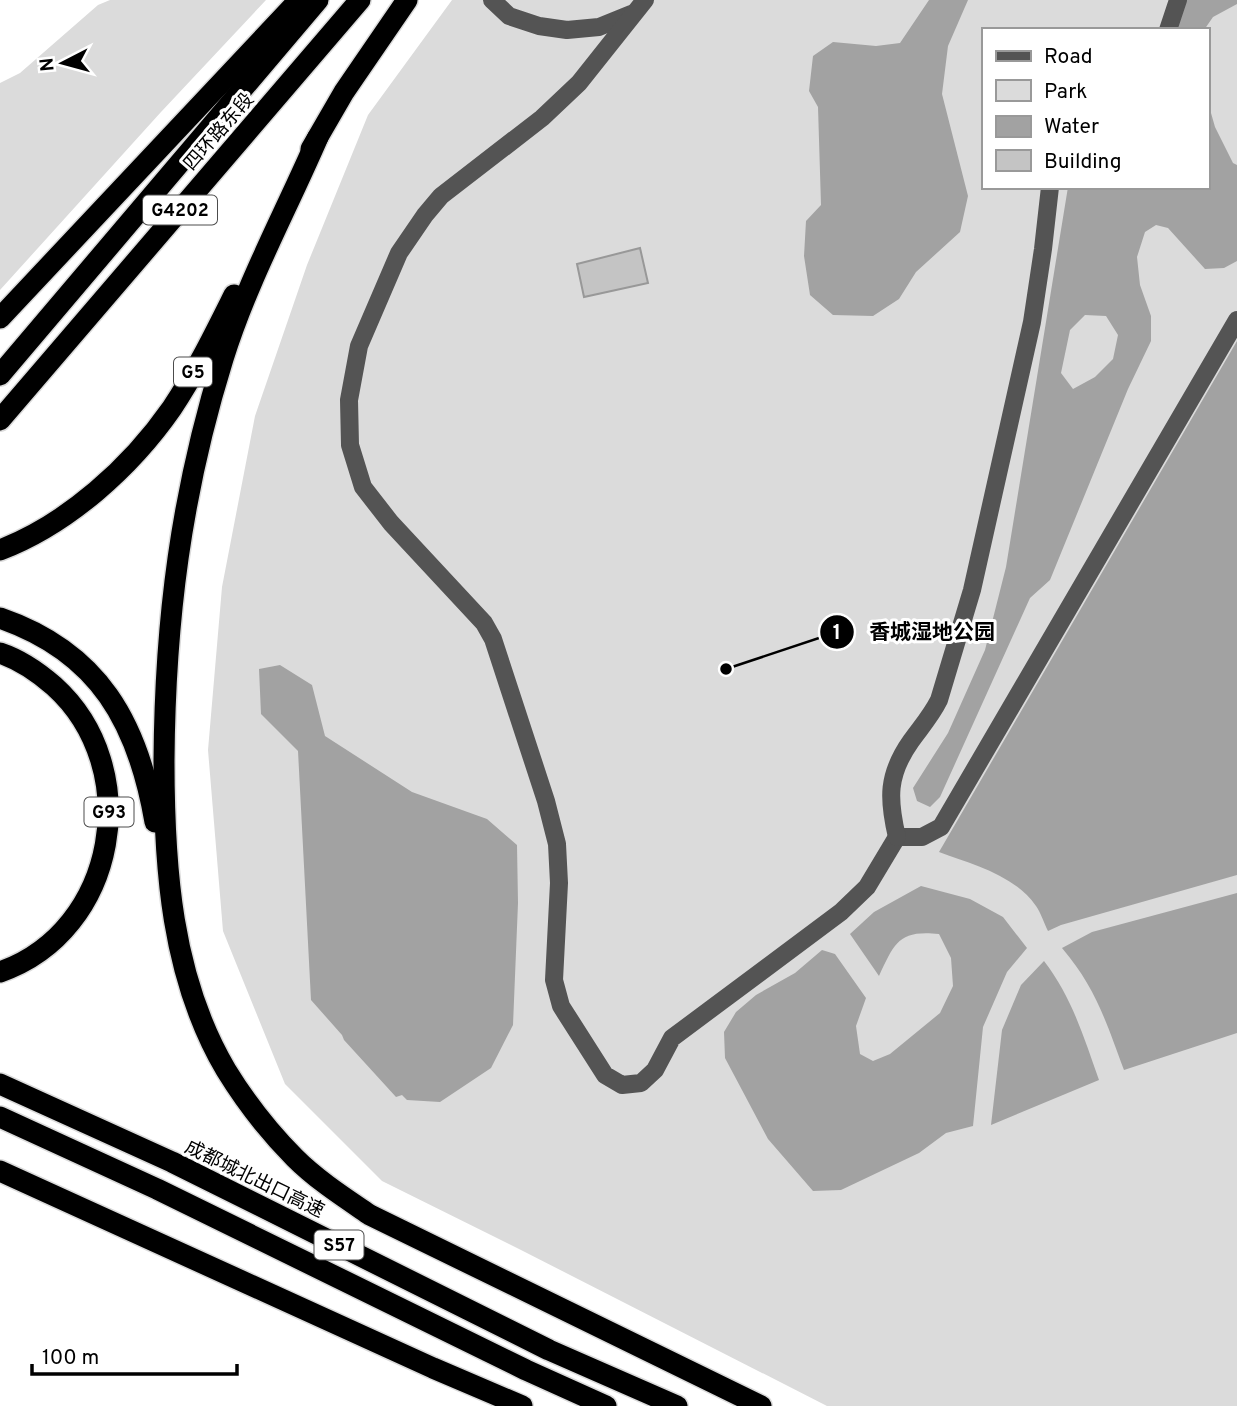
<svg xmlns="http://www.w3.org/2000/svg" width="1237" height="1406" viewBox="0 0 1237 1406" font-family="Overpass,'Noto Sans SC',sans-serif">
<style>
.green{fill:#dbdbdb;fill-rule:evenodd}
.water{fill:#a2a2a2;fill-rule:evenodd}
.building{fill:#c4c4c4;stroke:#989898;stroke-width:2}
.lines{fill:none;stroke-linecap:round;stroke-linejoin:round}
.highway-casing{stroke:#dbdbdb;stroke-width:24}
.minor{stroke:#545454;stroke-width:18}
.highway{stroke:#000;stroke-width:21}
.labels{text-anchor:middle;stroke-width:6;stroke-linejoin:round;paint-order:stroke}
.shield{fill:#fff;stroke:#4c4c4c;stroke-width:2}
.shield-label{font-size:18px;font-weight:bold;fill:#000}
.street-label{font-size:19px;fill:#000;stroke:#fff}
.leader{fill:none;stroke:#000;stroke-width:2.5}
.callout-dot{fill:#000;stroke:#fff;stroke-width:2.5}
.mark-label{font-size:21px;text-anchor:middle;font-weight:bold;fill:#fff}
.callout-label{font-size:21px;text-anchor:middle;font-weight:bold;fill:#000;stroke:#fff;stroke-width:6;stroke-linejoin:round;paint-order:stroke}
</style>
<rect width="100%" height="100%" fill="#fff"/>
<g class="green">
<path d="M 110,0 L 266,0 L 161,112 L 0,290 L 0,83 L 20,73 L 98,5 Z"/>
<path d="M 452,0 L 1237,0 L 1237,1406 L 827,1406 L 521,1250 L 382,1181 L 285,1084 L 223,931 L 208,750 L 222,587 L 255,416 L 307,265 L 368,115 ZM 983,30 L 1207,30 L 1207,187 L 983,187 Z"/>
</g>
<g class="water">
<path d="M 929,0 L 968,0 L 948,46 L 942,94 L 968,196 L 960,232 L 916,272 L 899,299 L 873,316 L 833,315 L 810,295 L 804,256 L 806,221 L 821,205 L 818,107 L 809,91 L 813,56 L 833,42 L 876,46 L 900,43 Z"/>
<path d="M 1183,0 L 1237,0 L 1237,4 L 1213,17 L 1204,30 L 1173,30 Z"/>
<path d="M 1207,99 L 1215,127 L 1233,163 L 1237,165 L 1237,261 L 1224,268 L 1205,269 L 1168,228 L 1156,225 L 1145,232 L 1137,257 L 1140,285 L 1151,316 L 1151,341 L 1128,389 L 1050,580 L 1030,598 L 940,797 L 930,807 L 917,801 L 913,788 L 948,733 L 985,650 L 1006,567 L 1068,187 L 1207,187 ZM 1085,315 L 1106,316 L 1118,335 L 1113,359 L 1095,377 L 1073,389 L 1061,373 L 1070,330 Z"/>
<path d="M 1237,341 L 1237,875 L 1061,925 L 1048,931 C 1044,923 1041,913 1036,906 C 1015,875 971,864 939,852 Z"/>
<path d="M 280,665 L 312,685 L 325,736 L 412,792 L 487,819 L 517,845 L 518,903 L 513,1025 L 491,1068 L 440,1102 L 407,1100 L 402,1095 L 396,1097 L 344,1040 L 342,1035 L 311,1000 L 298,751 L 261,714 L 259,669 Z"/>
<path d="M 921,886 L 970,899 L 1003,917 L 1027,948 L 1007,972 L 983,1027 L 973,1126 L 946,1133 L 919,1153 L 841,1190 L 813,1191 L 768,1139 L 725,1058 L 724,1032 L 736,1012 L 756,995 L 795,973 L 822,950 L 835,954 L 866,998 L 856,1026 L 860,1054 L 873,1061 L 890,1054 L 940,1013 L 953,986 L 951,958 L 939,934 C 899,930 895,942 879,976 L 850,934 L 874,912 Z"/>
<path d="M 1237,893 L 1237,1033 L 1124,1070 C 1106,1022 1096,988 1062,948 L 1092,932 Z"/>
<path d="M 1044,961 C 1072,997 1084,1038 1099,1080 L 991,1125 L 1002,1030 L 1021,985 Z"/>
</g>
<path class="building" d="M 640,248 L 648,283 L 584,297 L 577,264 Z"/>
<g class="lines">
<defs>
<g id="highway">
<path d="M 318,137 C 286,211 247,282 223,359 C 181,494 165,620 164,761 C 164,866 171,977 226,1070 C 245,1101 269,1132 295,1158 C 317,1180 345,1198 370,1215 L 761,1406"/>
<path d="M 311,149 L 344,92 L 407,0"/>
<path d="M 0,318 L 299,0"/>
<path d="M 0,375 L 318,0"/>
<path d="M 0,420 L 360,0"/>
<path d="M 0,550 C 68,524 131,467 172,408 C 196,372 215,333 234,295"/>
<path d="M 0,618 C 99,652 138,723 155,822"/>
<path d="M 0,653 C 21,660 38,672 54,686 C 145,768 118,931 0,972"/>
<path d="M 0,1084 L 172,1162 L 549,1350 L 677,1406"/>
<path d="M 0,1117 L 157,1189 L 526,1370 L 606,1406"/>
<path d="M 0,1171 L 433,1368 L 522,1406"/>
</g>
</defs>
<use href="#highway" class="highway-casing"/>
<g class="minor">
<path d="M 492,0 L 509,16 L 539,26 L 567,30 L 599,27 L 631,14"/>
<path d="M 645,0 L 579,83 L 542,118 L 441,196 L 425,215 L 399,253 L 359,346 L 349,400 L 350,445 L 363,487 L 391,523 L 484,623 L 493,639 L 546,801 L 557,844 L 559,883 L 554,980 L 561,1006 L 605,1075 L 622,1085 L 641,1083 L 655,1070 L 672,1038 L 841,912 L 867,887 L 897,837 L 922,837 L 941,827 L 1237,320"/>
<path d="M 1168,30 L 1178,0"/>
<path d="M 897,837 C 888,799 887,775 911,741 C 921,727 931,716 939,700 L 972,590 L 1032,322 L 1043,249 L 1050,187"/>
</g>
<use href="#highway" class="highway"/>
</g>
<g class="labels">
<g class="shield">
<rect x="143" y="195.5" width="74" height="29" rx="5"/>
<rect x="174" y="357.5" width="38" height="29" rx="5"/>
<rect x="84.5" y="797.5" width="49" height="29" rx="5"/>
<rect x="314.5" y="1230.5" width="49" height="29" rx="5"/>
</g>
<g class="shield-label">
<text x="180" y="216">G4202</text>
<text x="193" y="378">G5</text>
<text x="109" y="818">G93</text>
<text x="339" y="1251">S57</text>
</g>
<g class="street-label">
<text transform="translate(218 131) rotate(-49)" y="7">四环路东段</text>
<text transform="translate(255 1178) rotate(26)" y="7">成都城北出口高速</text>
</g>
</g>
<path class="leader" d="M726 669L837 632"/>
<g class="callout-dot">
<circle cx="726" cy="669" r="7"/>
<circle cx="837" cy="632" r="18"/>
</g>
<g class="mark-label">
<text x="837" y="639">1</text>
</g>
<g class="callout-label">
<text x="932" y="639">香城湿地公园</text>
</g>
<rect x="982" y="28" width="228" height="161" fill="#ffffff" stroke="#999999" stroke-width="2"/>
<rect x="996" y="51" width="35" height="10" fill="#545454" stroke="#999999" stroke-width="2"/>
<text x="1044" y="63" font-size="21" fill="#000000">Road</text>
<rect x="996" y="80" width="35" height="21" fill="#dbdbdb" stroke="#999999" stroke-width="2"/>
<text x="1044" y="98" font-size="21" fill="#000000">Park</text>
<rect x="996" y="116" width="35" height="21" fill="#a2a2a2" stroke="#999999" stroke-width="2"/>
<text x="1044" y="133" font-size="21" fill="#000000">Water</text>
<rect x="996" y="150" width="35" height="21" fill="#c4c4c4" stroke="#999999" stroke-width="2"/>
<text x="1044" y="168" font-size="21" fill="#000000">Building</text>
<g transform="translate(63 63) rotate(264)" stroke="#ffffff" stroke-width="5" paint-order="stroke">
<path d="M0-5L12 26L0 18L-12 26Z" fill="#000000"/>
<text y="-10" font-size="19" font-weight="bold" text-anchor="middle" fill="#000000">N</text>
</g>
<path d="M32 1364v10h205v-10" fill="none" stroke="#000000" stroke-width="3.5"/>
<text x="42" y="1364" font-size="21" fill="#000000" stroke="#ffffff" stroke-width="5" paint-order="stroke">100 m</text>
</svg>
